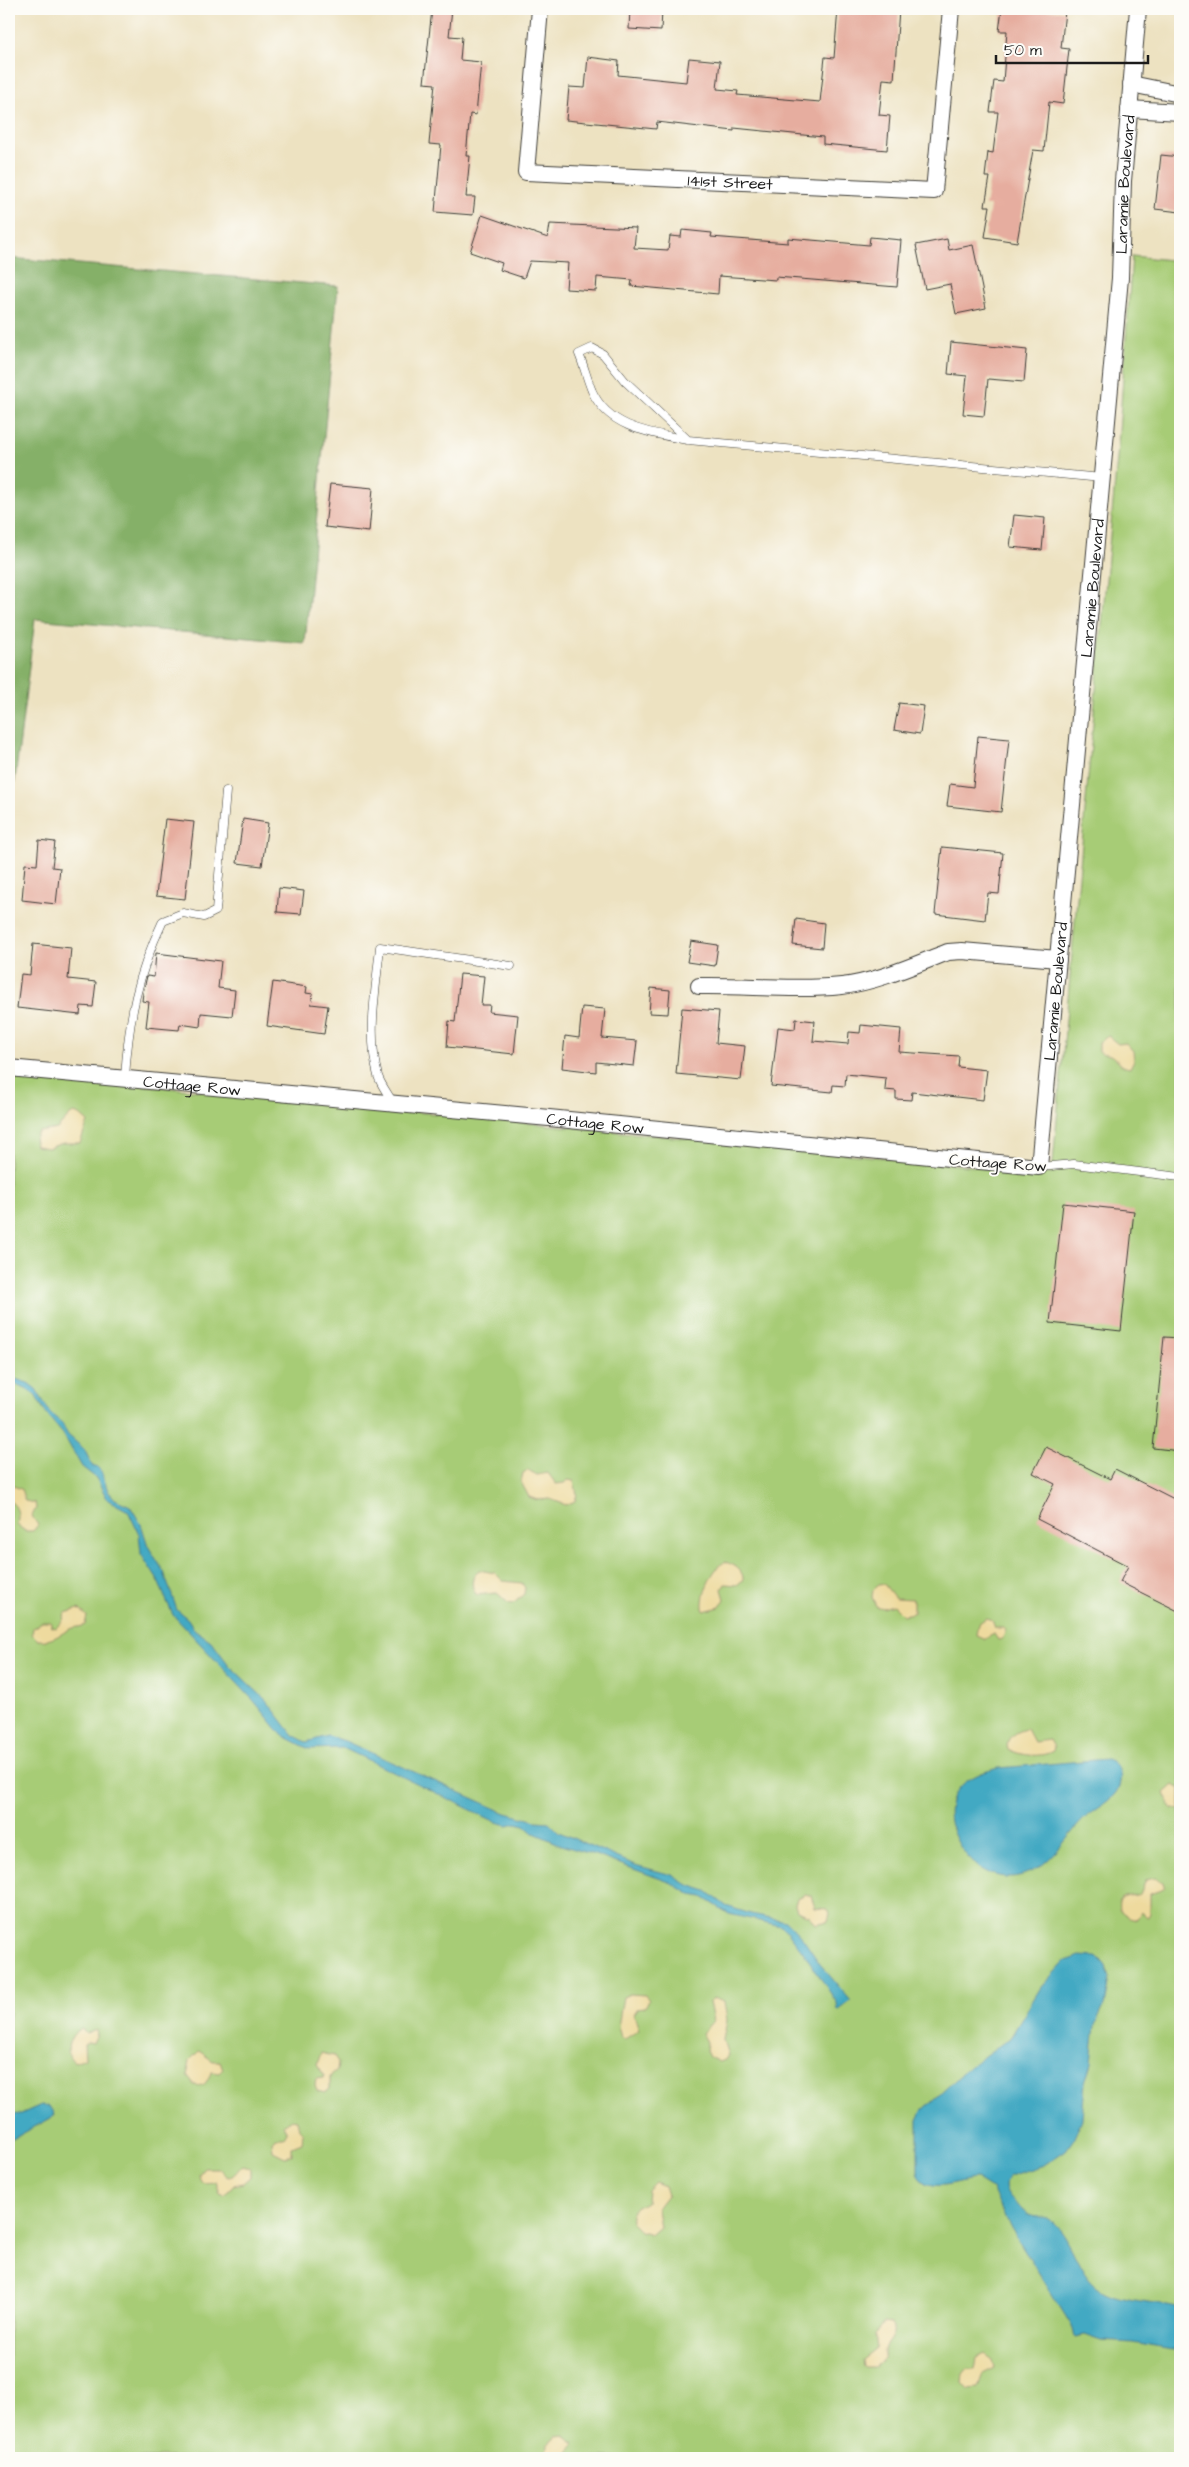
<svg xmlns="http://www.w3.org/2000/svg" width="1189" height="2467" viewBox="0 0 1189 2467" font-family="'Architects Daughter',sans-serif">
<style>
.green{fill:#a7cc76;stroke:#627449}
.forest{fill:#85b067;stroke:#506642}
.sand{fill:#eeda9e;stroke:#857b5d}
.water{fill:#43a9c3;stroke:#306270}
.building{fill:#e6ad9f}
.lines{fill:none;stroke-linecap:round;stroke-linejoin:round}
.service-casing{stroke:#3b3a35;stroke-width:9}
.minor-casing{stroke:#3b3a35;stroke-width:18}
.service{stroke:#fff;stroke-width:8}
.minor{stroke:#fff;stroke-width:16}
.labels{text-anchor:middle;stroke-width:4;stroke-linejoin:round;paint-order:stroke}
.street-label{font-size:16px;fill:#1c1c1c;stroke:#fdfcf7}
</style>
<rect width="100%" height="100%" fill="#fdfcf7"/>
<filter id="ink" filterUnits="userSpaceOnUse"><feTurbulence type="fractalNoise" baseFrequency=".02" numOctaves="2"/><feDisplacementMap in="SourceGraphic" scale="10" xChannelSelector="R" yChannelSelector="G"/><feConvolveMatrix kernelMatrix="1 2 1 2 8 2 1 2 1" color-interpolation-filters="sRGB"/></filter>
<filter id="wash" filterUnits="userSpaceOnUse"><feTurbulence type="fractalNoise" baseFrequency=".0096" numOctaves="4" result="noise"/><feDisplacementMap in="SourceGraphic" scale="20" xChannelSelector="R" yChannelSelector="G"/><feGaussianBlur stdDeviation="1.12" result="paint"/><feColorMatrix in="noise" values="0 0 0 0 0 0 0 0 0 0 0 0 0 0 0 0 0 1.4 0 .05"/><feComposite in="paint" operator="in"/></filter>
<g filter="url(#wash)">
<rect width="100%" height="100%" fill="#ede2c1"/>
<path class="green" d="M 1132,256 L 1180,261 L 1180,2458 L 9,2458 L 9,1076 L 57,1077 L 1052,1174 L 1117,459 Z"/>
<path class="forest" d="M 9,258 L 338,286 L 305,643 L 35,619 L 10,820 Z"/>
<g class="sand">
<path d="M 1108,1036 L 1118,1044 L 1126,1043 L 1133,1051 L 1134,1060 L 1130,1068 C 1119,1067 1118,1059 1110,1055 C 1104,1053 1103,1055 1099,1051 L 1099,1042 Z"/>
<path d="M 74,1113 L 80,1115 L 88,1122 L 80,1143 L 63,1143 L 48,1148 L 36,1146 L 34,1139 L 38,1132 L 57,1129 L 70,1115 Z"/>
<path d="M 528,1470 L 537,1475 L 548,1473 L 556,1484 L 564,1483 L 568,1480 L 574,1481 L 577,1494 L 575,1501 L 566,1505 L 550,1499 L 538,1500 L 529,1497 L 521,1482 L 523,1473 Z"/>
<path d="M 9,1484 L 21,1489 L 25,1501 L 35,1503 L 36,1508 L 32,1516 L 38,1525 L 33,1531 L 25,1531 L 17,1525 C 19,1516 19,1506 9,1501 Z"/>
<path d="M 725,1562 C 734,1564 744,1571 743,1580 L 737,1585 L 725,1584 L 722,1589 L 725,1599 L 720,1607 L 704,1611 C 699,1599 712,1567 725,1562 Z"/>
<path d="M 479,1570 L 495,1573 L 503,1581 L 522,1583 L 525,1588 L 524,1594 L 513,1604 L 508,1603 L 497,1593 L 477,1595 C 470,1588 471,1576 479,1570 Z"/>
<path d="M 884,1584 L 895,1598 L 913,1599 L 913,1613 L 903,1615 L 893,1605 L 883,1608 L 876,1606 L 872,1597 L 873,1590 L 879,1585 Z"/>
<path d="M 79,1609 L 87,1616 L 85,1625 C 81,1627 77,1627 73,1628 C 60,1633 54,1642 38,1640 L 32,1634 L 33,1628 L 42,1622 L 50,1622 L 52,1627 L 56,1628 L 63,1620 L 65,1613 Z"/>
<path d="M 986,1618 L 992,1620 L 995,1628 L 1004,1628 L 1005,1632 L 1002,1639 L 998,1640 L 994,1634 L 985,1639 L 976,1635 L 978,1624 Z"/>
<path d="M 1027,1729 L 1034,1742 L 1050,1740 L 1054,1747 L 1053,1751 C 1042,1758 1019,1756 1008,1749 C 1004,1738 1017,1730 1027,1729 Z"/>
<path d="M 1174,1785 L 1180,1789 L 1180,1810 L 1171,1808 L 1165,1793 Z"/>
<path d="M 1155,1878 L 1163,1882 L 1164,1886 L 1161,1890 L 1150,1894 L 1150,1913 L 1148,1917 L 1145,1917 L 1141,1912 L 1137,1919 L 1129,1917 L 1119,1910 C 1116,1894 1130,1897 1140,1894 L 1146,1880 Z"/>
<path d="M 806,1894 L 811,1896 L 815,1908 L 828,1909 L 830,1913 L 828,1921 L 816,1924 L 810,1916 L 797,1911 L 795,1905 L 797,1898 Z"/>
<path d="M 630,1994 L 645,1995 L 649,2000 L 645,2007 L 638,2008 L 634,2014 L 639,2030 L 625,2039 L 621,2037 L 618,2027 L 623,1997 Z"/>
<path d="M 713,1998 L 724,2002 L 727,2020 L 723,2040 L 728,2055 L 725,2060 L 719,2062 L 709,2057 L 706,2051 L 707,2042 L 702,2033 L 713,2021 L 709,2002 Z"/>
<path d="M 82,2029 L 86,2034 L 96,2030 L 97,2034 L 93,2043 L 88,2042 L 84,2044 L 85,2058 L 75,2062 C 62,2055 69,2032 82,2029 Z"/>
<path d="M 199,2051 L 213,2061 L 220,2061 L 223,2069 L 219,2073 L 212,2072 C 206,2079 208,2088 194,2085 L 187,2076 L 190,2060 Z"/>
<path d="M 321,2053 L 334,2056 L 338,2062 L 337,2071 L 330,2077 L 330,2089 L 325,2093 L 317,2091 L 315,2086 L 316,2079 L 323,2078 L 324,2075 L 317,2064 Z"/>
<path d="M 291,2119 L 297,2120 L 299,2129 L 303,2133 L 302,2143 L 292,2147 L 292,2155 L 285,2157 L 273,2151 L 272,2141 L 275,2137 L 284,2137 L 287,2132 L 283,2125 Z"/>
<path d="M 243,2165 L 250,2167 L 250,2177 L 243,2183 L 233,2185 L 225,2195 L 220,2193 L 216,2182 L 203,2183 L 200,2179 L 199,2174 L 204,2168 L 219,2168 C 221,2170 222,2172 224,2174 C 232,2183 238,2168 243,2165 Z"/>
<path d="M 655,2182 L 665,2186 L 668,2194 L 657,2208 L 660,2227 L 652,2234 L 640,2231 L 631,2222 C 629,2208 637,2208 646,2202 L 647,2190 Z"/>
<path d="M 884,2323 L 892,2324 C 896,2336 890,2338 885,2347 C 883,2351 885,2356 884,2360 L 875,2367 L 863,2367 L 862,2360 L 877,2348 L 875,2334 Z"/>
<path d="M 985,2354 L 993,2360 L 995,2368 L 983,2374 L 978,2389 L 968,2390 L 962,2383 L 963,2375 L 968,2369 L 975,2369 L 977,2358 Z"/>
<path d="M 564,2436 L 575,2444 L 568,2452 L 569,2458 L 550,2458 L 547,2453 L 548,2444 L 556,2437 Z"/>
</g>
<g class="water">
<path d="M 9,1377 L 28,1383 L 36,1389 L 51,1414 L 62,1423 L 68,1435 L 84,1449 L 93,1467 L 96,1466 L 101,1471 L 108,1491 L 115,1499 L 130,1506 L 141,1524 L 148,1546 L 164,1572 L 177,1610 L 188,1619 L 194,1629 L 211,1641 L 229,1665 L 267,1701 L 293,1735 L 306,1742 L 328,1736 L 345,1741 L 506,1813 L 536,1821 L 549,1822 L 559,1832 L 591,1846 L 635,1865 L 672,1875 L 688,1885 L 707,1891 L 726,1906 L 751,1914 L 786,1921 L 803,1939 L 820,1964 L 851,2001 L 838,2011 L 837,2003 L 804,1953 L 788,1932 L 781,1926 L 729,1914 L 703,1897 L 691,1895 L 672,1883 L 595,1855 L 564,1846 L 534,1833 L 525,1825 L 516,1823 L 508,1825 L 496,1822 L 343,1748 L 309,1749 L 282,1735 L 254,1701 L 173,1615 L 157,1579 L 141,1554 L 139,1534 L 128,1511 L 108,1500 L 96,1478 L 82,1467 L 63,1434 L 47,1415 L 35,1395 L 26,1388 L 9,1382 Z"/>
<path d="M 1107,1759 C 1119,1763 1123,1775 1119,1787 C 1113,1802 1094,1808 1083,1820 C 1069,1834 1058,1853 1042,1865 C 1009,1889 975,1875 957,1841 C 936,1801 960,1776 999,1768 Z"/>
<path d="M 1080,1956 L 1096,1957 L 1101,1960 L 1106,1966 L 1110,1978 L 1106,2001 L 1095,2025 L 1091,2063 L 1085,2082 L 1082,2119 L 1073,2140 L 1066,2150 L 1044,2165 L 1010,2176 C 998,2188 1011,2200 1020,2207 C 1024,2210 1027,2215 1032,2216 C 1041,2218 1046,2215 1053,2222 C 1075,2242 1077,2278 1105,2292 C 1123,2302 1158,2301 1180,2308 L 1179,2351 L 1133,2343 L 1102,2341 L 1085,2335 L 1075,2337 L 1073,2328 L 1011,2228 L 992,2189 L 976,2179 C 958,2180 927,2196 918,2173 L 918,2120 L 922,2111 L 970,2066 L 1010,2038 L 1041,1987 L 1065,1961 Z"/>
<path d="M 41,2105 L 49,2106 L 54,2114 L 51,2118 L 9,2141 L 9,2115 L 21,2114 Z"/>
</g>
<g id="blocks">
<g class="building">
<path d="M 432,9 L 452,9 L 449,36 L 462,37 L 460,60 L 481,62 L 476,115 L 470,114 L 466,156 L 470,156 L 466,197 L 475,197 L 473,215 L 435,212 L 441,145 L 429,144 L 435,84 L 424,83 Z"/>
<path d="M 630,9 L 662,9 L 661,31 L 629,29 Z"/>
<path d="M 838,9 L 899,9 L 894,80 L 883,79 L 879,115 L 890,116 L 887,150 L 823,144 L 823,137 L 734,128 L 734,131 L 657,122 L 656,129 L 566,120 L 569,87 L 585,88 L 588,57 L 619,61 L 618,75 L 686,82 L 689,58 L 720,61 L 717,89 L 738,91 L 737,95 L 820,102 L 825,57 L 834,58 Z"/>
<path d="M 1002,9 L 1065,11 L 1061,48 L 1069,49 L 1063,104 L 1049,102 L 1044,151 L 1033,150 L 1017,242 L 985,237 L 990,206 L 985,206 L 990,177 L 985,177 L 988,152 L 993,153 L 998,112 L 990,112 L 994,81 L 1003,82 L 1007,31 L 999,31 Z"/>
<path d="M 1161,155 L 1180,157 L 1180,212 L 1155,209 Z"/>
<path d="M 482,215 L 548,238 L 550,224 L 636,228 L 634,248 L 668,250 L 670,236 L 681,237 L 682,230 L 712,233 L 711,237 L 788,243 L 788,238 L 869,245 L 870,237 L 901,240 L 897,287 L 776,277 L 776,280 L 719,276 L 718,294 L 631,286 L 632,280 L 597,277 L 596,291 L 566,289 L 568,263 L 530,261 L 524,278 L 500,270 L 502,263 L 470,252 Z"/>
<path d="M 947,239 L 949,250 L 973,245 L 986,308 L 956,314 L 950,284 L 925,289 L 916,245 Z"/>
<path d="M 951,342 L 1027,350 L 1024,382 L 988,379 L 984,416 L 963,414 L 967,376 L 948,374 Z"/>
<path d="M 330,484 L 373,488 L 369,532 L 325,527 Z"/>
<path d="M 1014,515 L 1045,518 L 1042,550 L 1010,547 Z"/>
<path d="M 899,703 L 924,706 L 920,734 L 894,730 Z"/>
<path d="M 978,736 L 1009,739 L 1001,812 L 947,806 L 950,784 L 973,787 Z"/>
<path d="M 165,819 L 194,822 L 185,899 L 156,896 Z"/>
<path d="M 243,819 L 268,823 L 262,866 L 237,863 Z"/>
<path d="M 39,840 L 55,842 L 52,867 L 60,868 L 56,904 L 22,900 L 25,864 L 37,865 Z"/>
<path d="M 942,847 L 1003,853 L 999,894 L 988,893 L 985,920 L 935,914 Z"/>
<path d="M 279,888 L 304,891 L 301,914 L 277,912 Z"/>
<path d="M 796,919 L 824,923 L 822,948 L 793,945 Z"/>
<path d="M 691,941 L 718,945 L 715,966 L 687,962 Z"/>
<path d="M 33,944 L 71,948 L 68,979 L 96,982 L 93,1007 L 81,1006 L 80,1015 L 17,1008 L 21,974 L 30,975 Z"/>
<path d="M 156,953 L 221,961 L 218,988 L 235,990 L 232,1016 L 201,1013 L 200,1027 L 180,1024 L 179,1030 L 146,1027 L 149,1002 L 142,1001 L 143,993 L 147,976 L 154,977 Z"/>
<path d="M 460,974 L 484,976 L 481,1005 L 490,1005 L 489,1012 L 518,1015 L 514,1054 L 447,1047 L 449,1021 L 455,1022 Z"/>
<path d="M 273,982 L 307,987 L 306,993 L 313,994 L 311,1004 L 328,1006 L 324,1034 L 267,1026 Z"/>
<path d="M 651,988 L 670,990 L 668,1014 L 649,1013 Z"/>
<path d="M 582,1007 L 605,1009 L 602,1038 L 637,1041 L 634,1066 L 596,1062 L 596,1072 L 562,1068 L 565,1036 L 579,1038 Z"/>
<path d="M 682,1008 L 719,1011 L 716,1043 L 745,1046 L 741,1080 L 676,1074 Z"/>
<path d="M 796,1019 L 815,1021 L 813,1041 L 848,1044 L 849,1032 L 860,1033 L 861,1025 L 901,1029 L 899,1052 L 959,1056 L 958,1067 L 987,1070 L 983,1100 L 912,1092 L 911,1100 L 896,1099 L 896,1091 L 885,1090 L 886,1078 L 846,1074 L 845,1086 L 833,1085 L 832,1092 L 771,1086 L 778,1027 L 795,1029 Z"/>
<path d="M 1063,1203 L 1134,1211 L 1121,1331 L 1050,1323 Z"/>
<path d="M 1164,1337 L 1180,1338 L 1180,1451 L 1153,1448 Z"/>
<path d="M 1046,1447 L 1110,1479 L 1115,1469 L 1180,1502 L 1180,1612 L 1120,1582 L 1128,1566 L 1037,1519 L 1055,1484 L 1033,1473 Z"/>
</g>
</g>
</g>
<g filter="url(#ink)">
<use href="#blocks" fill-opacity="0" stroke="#3b3a35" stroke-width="1"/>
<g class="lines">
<defs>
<g id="service">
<path d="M 688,440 L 625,381 L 603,354 L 592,348 L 579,354 C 584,366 587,379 592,391 C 609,429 652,433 688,440 L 1102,478"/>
<path d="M 125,1077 C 129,1018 137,975 163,921 L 183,913 L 204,917 L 216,911 L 226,791"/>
<path d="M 393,1103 C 388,1094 381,1085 378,1076 C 367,1034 376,989 380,947 L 511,966"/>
<path d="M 1039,1167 L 1074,1164 L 1180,1177"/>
</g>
<g id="minor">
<path id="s1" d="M 540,9 L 526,172 L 934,191 L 951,9"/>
<path d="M 1131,84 L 1180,94"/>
<path d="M 1129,109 L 1180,112"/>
<path d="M 699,986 C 746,985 795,991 842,986 C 877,982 914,965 948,952 L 962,951 L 1058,959"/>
<path id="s2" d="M 9,1068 L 549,1118 L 1039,1167 L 1120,278 L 1123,181 L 1138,9"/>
</g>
</defs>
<use href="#service" class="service-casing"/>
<use href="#minor" class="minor-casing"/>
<use href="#service" class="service"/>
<use href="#minor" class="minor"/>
</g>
</g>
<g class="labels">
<g class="street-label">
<text dy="6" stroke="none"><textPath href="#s1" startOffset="368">141st Street</textPath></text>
<text dy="6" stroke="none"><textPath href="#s2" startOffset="2021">Laramie Boulevard</textPath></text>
<text dy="6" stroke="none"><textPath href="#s2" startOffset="1616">Laramie Boulevard</textPath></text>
<text dy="6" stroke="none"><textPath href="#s2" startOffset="1211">Laramie Boulevard</textPath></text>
<text dy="6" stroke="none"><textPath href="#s2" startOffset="184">Cottage Row</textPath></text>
<text dy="6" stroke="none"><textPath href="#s2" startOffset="589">Cottage Row</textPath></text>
<text transform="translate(998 1162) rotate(4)" y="6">Cottage Row</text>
</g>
</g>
<rect width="1189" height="2467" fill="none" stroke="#fdfcf7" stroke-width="30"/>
<path d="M996 55v8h152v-8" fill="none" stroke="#1c1c1c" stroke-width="2.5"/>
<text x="1004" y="55" font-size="15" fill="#1c1c1c" stroke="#fdfcf7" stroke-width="4" paint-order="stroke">50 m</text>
</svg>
